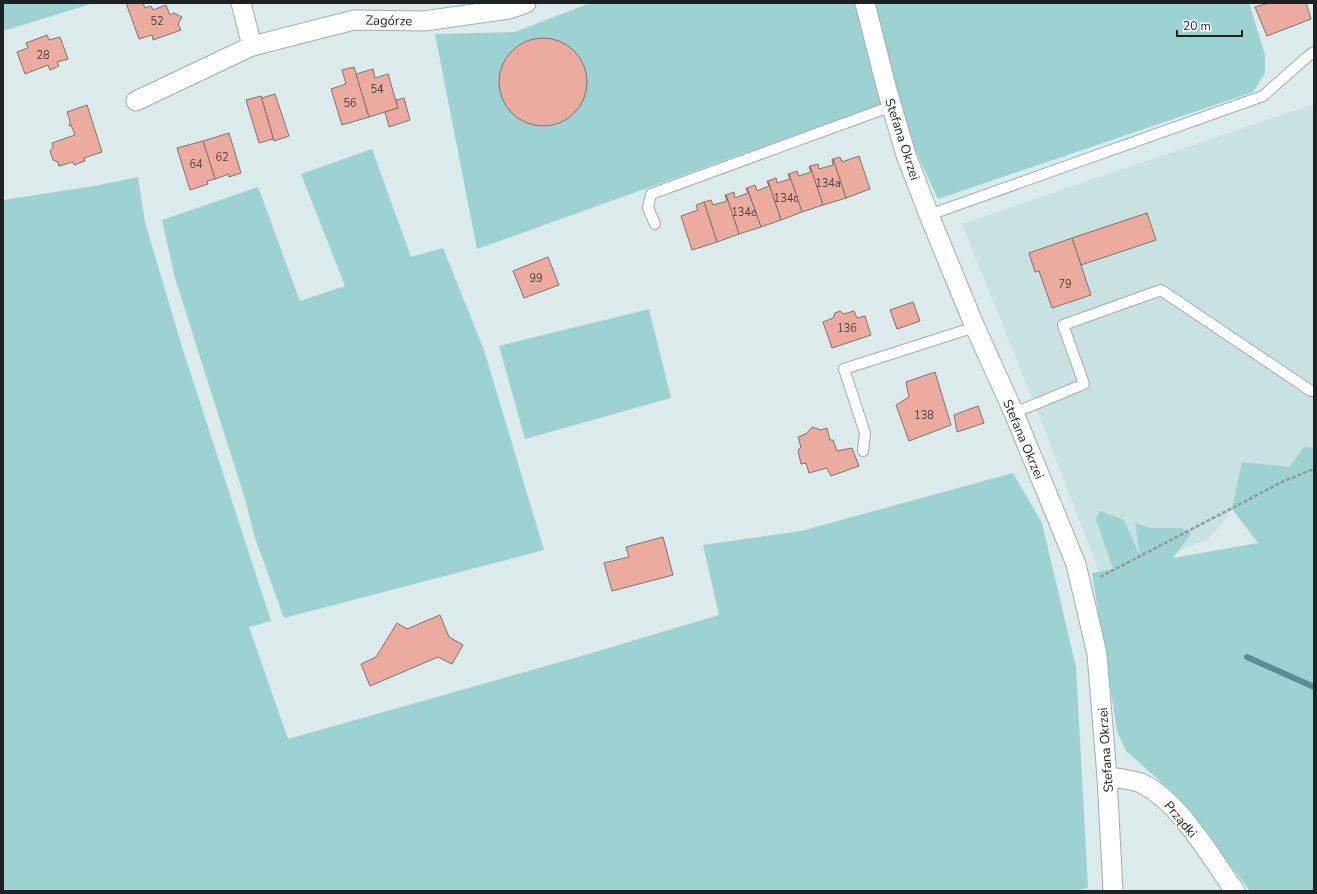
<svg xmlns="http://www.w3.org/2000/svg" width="1317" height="894" viewBox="0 0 1317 894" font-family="'Nunito Sans',sans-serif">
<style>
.built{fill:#c8e1e1}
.green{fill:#9dd2d2}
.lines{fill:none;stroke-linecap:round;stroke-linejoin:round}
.stream{stroke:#579090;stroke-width:6}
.building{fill:#ebac9f;stroke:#7f726f}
.lane-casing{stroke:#a0afaf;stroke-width:12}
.street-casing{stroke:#a0afaf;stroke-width:21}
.path{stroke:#909b9b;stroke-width:2.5;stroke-dasharray:4 2;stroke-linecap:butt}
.lane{stroke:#fff;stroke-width:10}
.street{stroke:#fff;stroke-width:19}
.labels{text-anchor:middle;stroke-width:3;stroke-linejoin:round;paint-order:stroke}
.number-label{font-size:11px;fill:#504440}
.street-label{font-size:13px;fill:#1c2121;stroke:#fff}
</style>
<rect width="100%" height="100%" fill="#dbeaea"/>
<path class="built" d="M 1314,104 L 1314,468 L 1239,497 L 1222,524 L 1208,539 L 1103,582 L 1035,405 L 962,224 Z"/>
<g class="green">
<path d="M 3,3 L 94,3 L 3,31 Z"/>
<path d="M 590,3 L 858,3 L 884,103 L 477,249 L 435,34 L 515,32 Z"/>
<path d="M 865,3 L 1249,3 L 1265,55 L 1265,73 L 1253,92 L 938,199 L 887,90 Z"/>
<path d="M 372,149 L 411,257 L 443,248 L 484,350 L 544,550 L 284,618 L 254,535 L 245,499 L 175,278 L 162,220 L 258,187 L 300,301 L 345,286 L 301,174 Z"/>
<path d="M 138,177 L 145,222 L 182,347 L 271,621 L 249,627 L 288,739 L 585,655 L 719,615 L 703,545 L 801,531 L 1013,473 L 1042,523 L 1076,667 L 1088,888 L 1075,891 L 3,891 L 3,200 L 94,186 Z"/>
<path d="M 649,309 L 671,398 L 525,439 L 499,346 Z"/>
<path d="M 1304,447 L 1314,448 L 1314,891 L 1250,891 L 1179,798 L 1126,751 L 1117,731 L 1092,573 L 1113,569 L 1096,519 L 1100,511 L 1124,520 L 1140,556 L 1135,523 L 1151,528 L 1182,528 L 1191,534 L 1173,558 L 1258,543 L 1232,509 L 1242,462 L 1289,467 Z"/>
</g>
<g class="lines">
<path class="stream" d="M 1247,657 L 1314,687"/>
</g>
<g class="building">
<path d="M 126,3 L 143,3 L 145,8 L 151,6 L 153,10 L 166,5 L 170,15 L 174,13 L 182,17 L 178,24 L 181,30 L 153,40 L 152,35 L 139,39 Z"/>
<path d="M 1269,3 L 1306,3 L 1311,19 L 1267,36 L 1255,7 Z"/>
<path d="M 47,35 L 49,40 L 60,37 L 68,59 L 57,62 L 59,66 L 50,70 L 48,65 L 25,74 L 17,52 L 28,48 L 26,43 Z"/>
<circle cx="543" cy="82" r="44"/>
<path d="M 354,67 L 369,117 L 342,125 L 331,89 L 346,84 L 342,70 Z"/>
<path d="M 373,69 L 375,78 L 388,74 L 398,108 L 369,117 L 356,74 Z"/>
<path d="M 275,94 L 289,136 L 274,141 L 261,96 L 262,98 Z"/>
<path d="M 261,96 L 274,141 L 273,139 L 259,143 L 246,100 Z"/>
<path d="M 404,98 L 410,120 L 389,127 L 385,112 L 398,108 L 396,100 Z"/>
<path d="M 87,105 L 102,152 L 84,158 L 85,161 L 74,165 L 73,162 L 59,166 L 58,162 L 53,160 L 50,151 L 53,147 L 52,143 L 75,135 L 71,125 L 69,126 L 70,124 L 70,121 L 67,112 Z"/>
<path d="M 229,133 L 241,173 L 229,177 L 229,174 L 215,179 L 203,141 Z"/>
<path d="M 203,141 L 215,179 L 207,181 L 208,184 L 190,190 L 177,148 Z"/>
<path d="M 859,156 L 870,189 L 846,198 L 833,159 L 840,157 L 842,162 Z"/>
<path d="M 832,159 L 833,159 L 846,198 L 823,205 L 810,166 L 818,164 L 819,169 L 833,165 Z"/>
<path d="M 810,166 L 823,205 L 802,212 L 789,174 L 797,171 L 799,176 L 811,172 L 809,167 Z"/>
<path d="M 788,174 L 789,174 L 802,212 L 781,220 L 768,181 L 776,178 L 777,183 L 790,179 Z"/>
<path d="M 767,181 L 768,181 L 781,220 L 761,227 L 747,188 L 755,185 L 757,191 L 769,186 Z"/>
<path d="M 746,188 L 747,188 L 761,227 L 739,234 L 726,195 L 734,192 L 735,198 L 748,193 Z"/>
<path d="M 725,195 L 726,195 L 739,234 L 717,242 L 704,202 L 711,200 L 713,205 L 727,201 Z"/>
<path d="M 704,202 L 717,242 L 692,250 L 681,216 L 698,210 L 696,205 Z"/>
<path d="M 1147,213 L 1156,240 L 1081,265 L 1072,238 Z"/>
<path d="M 1072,238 L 1091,295 L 1052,308 L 1039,271 L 1035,272 L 1029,253 Z"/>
<path d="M 548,257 L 559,285 L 524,298 L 513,271 Z"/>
<path d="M 913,302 L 920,321 L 897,329 L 890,310 Z"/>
<path d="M 840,311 L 844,314 L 854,311 L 857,318 L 865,316 L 871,335 L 832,348 L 823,322 L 833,318 L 835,313 Z"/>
<path d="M 935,372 L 951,425 L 909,441 L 896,405 L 909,397 L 906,382 Z"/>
<path d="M 978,406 L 984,423 L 957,432 L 954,415 Z"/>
<path d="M 812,427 L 821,430 L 827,428 L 830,440 L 833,440 L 837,451 L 852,448 L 859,466 L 831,476 L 827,468 L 809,473 L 806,463 L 801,464 L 798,450 L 801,447 L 798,437 L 806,434 Z"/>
<path d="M 663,537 L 673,575 L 612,591 L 604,563 L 629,557 L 626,547 Z"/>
<path d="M 440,615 L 449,637 L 463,645 L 452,664 L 438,657 L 370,686 L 361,664 L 376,657 L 397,623 L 407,629 Z"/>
</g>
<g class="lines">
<defs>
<g id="lane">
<path d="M 929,215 L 1263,96 L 1307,57 L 1314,52"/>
<path d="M 655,224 L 648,208 L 651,194 L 892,106"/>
<path d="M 1014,413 L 1084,384 L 1063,325 L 1161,290 L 1311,391"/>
<path d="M 863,451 L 865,433 L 844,369 L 975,327"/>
</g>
<g id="street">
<path d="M 241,3 L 252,46 L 354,20 L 424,21 L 509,9 L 526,3"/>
<path d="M 865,3 L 887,90 L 906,155 L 929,215 L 975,327 L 1014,413 L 1076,564 L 1097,654 L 1107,777 L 1113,891"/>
<path d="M 136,101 L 252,46"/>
<path d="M 1107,777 C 1116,778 1136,780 1143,784 C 1181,804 1210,856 1235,891"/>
</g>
</defs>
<use href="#lane" class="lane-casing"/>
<use href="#street" class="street-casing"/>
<path class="path" d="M 1100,577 L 1284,481 L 1314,469"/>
<use href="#lane" class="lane"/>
<use href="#street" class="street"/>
</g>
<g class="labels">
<g class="number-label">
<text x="157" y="25">52</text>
<text x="43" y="59">28</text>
<text x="377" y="93">54</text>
<text x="350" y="107">56</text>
<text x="222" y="161">62</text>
<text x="196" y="168">64</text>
<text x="828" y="187">134a</text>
<text x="786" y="202">134c</text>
<text x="744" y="216">134e</text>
<text x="536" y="282">99</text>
<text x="1065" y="288">79</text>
<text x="847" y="332">136</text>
<text x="924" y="419">138</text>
</g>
<g class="street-label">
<text transform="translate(389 20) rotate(1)" y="5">Zagórze</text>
<text transform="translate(903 139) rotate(72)" y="5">Stefana Okrzei</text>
<text transform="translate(1024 439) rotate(67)" y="5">Stefana Okrzei</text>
<text transform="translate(1105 750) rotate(-94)" y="5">Stefana Okrzei</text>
<text transform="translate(1181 819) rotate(50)" y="5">Prządki</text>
</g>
</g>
<rect width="1317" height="894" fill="none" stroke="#1c2121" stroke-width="8"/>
<path d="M1177 30v6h65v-6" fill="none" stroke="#1c2121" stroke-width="2"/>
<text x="1183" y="30" font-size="12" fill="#1c2121" stroke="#ffffff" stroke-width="3" paint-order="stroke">20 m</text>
</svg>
